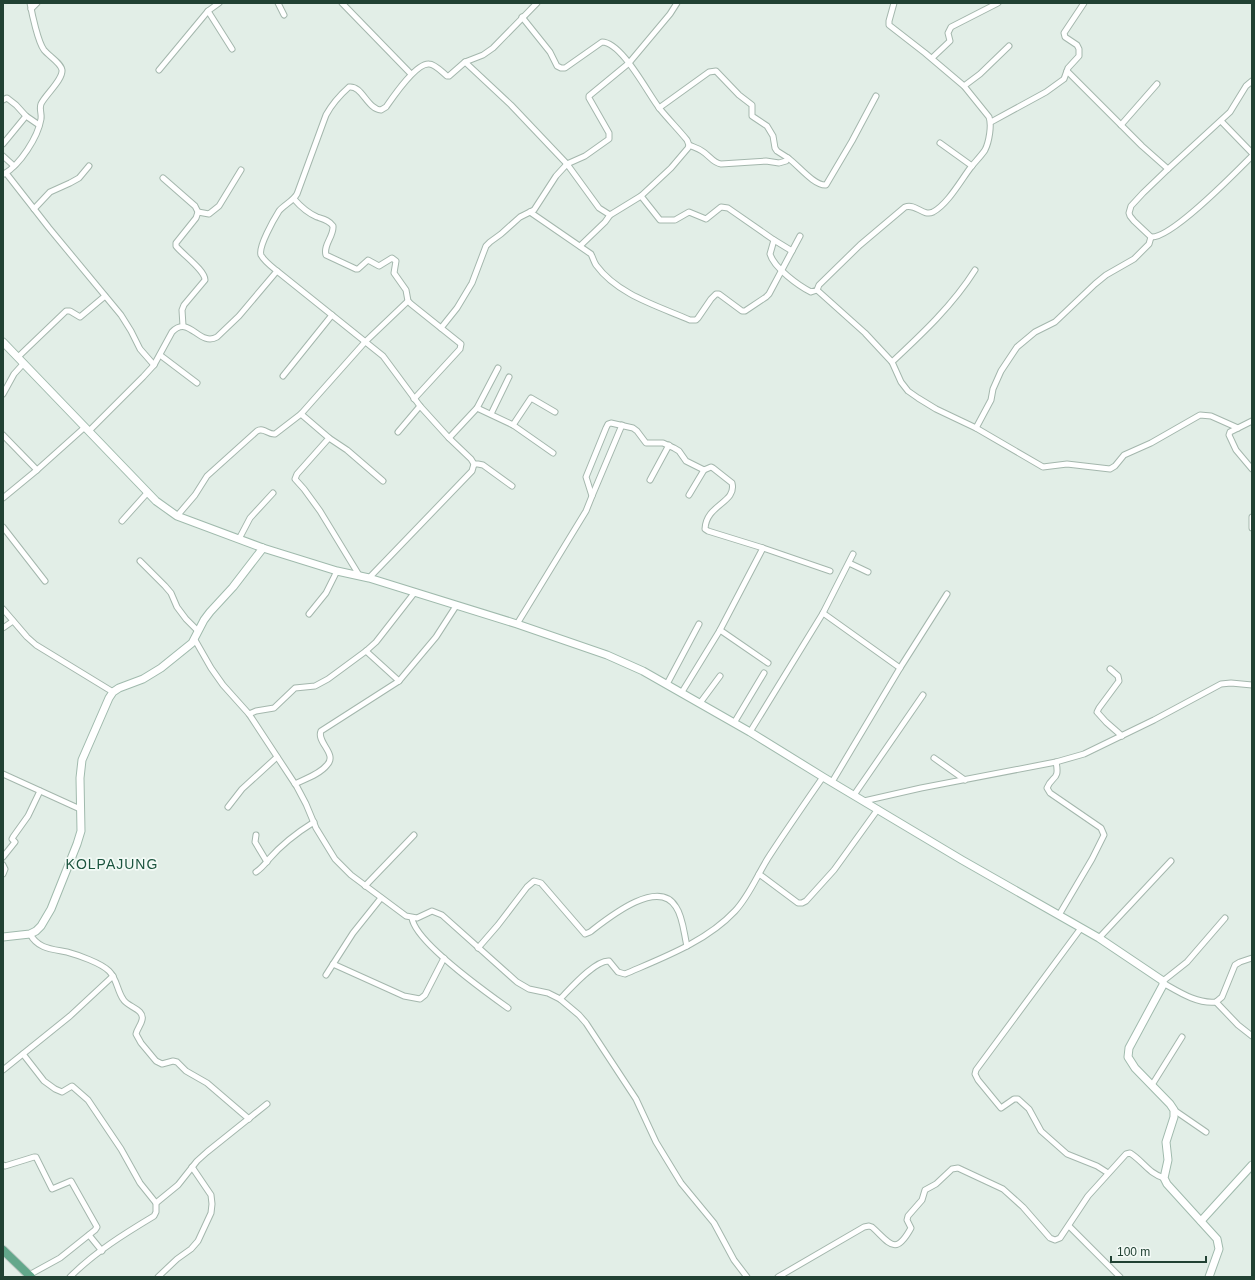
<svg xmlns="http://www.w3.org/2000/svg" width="1255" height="1280" viewBox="0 0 1255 1280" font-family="Arial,sans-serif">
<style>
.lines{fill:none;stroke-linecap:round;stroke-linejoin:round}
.street-casing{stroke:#a4b7ad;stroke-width:7}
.secondary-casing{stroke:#a0baad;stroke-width:9}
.primary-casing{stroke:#c1cac6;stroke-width:10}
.street{stroke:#fff;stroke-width:5}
.secondary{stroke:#fff;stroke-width:7}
.primary{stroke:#63a78b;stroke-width:8}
.labels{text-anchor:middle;stroke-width:3.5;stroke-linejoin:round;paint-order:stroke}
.quarter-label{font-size:14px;letter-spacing:1px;fill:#1b543e;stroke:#f3faf6}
</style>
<rect width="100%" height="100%" fill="#e2eee7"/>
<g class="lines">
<defs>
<g id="street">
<path d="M 278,3 L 284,15"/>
<path d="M 342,3 L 411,74"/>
<path d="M 31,9 L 37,3"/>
<path d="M 208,11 L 232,49"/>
<path d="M 522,17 L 550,52 L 557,66 L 561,68 L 565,68 L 602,42 C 622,42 648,94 660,109 C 669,120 678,129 687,140 L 689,145 L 688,148 L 671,168 L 641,196 L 660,220 L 675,220 L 689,212 L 706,219 L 721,207 L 728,208 L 774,240 L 770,254 C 774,268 799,286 811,292 L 817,290 L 819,285 L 860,245 L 905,207 C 916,203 923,217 933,212 C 948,204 961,180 971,167 C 975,162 981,156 985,150 C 989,142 992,125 989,117 L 964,86 L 925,53 L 889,25 L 889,21 L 894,3"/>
<path d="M 932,58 L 950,41 L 948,33 L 951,27 L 998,3"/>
<path d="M 465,62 L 511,105 L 567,164 L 599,208 L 610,215 L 641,196"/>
<path d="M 159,70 L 208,11 L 219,3"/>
<path d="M 1067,71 L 1142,146 L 1168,169"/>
<path d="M 964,86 L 980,74 L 1009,46"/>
<path d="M 3,100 L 7,98 L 16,105 L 26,116 L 39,125"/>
<path d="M 659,108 L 709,72 L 716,71 L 739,95 L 752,105 L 752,116 L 767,126 L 773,136 L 775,148 L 777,151 L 788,158"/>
<path d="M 1221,121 L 1252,153"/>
<path d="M 991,122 L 1046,92 L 1064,79 L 1068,68 L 1079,56 L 1079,49 L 1077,45 L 1065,37 L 1064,33 L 1084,3"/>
<path d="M 1121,125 L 1157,84"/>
<path d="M 940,143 L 972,166"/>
<path d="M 3,144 L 26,116"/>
<path d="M 689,145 C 693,147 698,148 702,151 C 709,155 713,163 721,164 L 766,161 L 779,163 L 786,161 L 788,158 C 798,165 814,186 826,185 L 852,141 L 876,96"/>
<path d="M 3,156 L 14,166"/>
<path d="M 6,173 L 49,228 L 121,315 L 131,331 L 140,349 L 154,365"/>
<path d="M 4,174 C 20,165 38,137 41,119 C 42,114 39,109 41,104 C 45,95 63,80 62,70 C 61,63 49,56 44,50 C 38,42 32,14 30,3"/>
<path d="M 163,178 L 195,206 L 198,212 L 196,218 L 176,243 L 176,246 C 183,255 205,270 205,280 L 184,305 L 182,310 L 183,326"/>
<path d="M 294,199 C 300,206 308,213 317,217 C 323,219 329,220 333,226 C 334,236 323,245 326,255 L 356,269 L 358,269 L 368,260 L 379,266 L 392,258 L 396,261 L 394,273 L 406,290 L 408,301 L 411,304 L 461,344 L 460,349 L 414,399"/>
<path d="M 34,209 L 50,192 L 70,183 L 79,178 L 89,166"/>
<path d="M 198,212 L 209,214 L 219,206 L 241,170"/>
<path d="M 530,212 L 591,254 C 593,258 594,262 596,265 C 618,295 658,306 690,320 L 696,320 L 698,318 L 711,299 L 716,294 L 719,294 L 742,311 L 745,311 L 766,297 L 769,294 L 800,236"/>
<path d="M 1151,237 C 1171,239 1236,172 1252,156"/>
<path d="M 774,240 L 792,251"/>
<path d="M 580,246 L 605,222 L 610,215"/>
<path d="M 817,290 L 865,333 L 892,362 L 901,382 L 908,391 L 918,398 L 936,409 L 976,428 L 1043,467 L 1067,464 L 1110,469 L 1115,466 L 1124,455 L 1151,443 L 1200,415 L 1211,416 L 1238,428"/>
<path d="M 441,328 L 457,308 L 472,283 L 486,246 L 490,242 L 501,234 L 520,217 L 534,210 L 556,176 L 567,164 L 585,156 L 609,139 L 609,133 L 589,98 L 589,96 L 629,63 L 670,14 L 677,3"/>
<path d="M 160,355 L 197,383"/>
<path d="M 18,357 L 66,311 L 70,311 L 80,317 L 105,296"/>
<path d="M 892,362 C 922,334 953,305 975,270"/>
<path d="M 283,376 L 332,315"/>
<path d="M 3,394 L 14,374 L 24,363"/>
<path d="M 477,408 L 513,425 L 553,453"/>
<path d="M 301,414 L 329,438 L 297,474 L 295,479 L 304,489 L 320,511 L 359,575"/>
<path d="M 491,414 L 509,377"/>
<path d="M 1252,421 L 1230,432 L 1229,435 L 1236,450 L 1252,469"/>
<path d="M 513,425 L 531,398 L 555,412"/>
<path d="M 976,428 L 991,400 L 993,389 L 1001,371 L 1017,347 L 1035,332 L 1055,322 L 1095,284 L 1106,275 L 1134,259 L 1149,244 L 1151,237 L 1134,221 L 1130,216 L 1129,213 L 1131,206 L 1143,193 L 1168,169 L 1230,112 L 1246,86 L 1252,81"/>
<path d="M 89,431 L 143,377 L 154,365 L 172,332 C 189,314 199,347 217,337 L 239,316 L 277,271"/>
<path d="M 398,432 L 420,406"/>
<path d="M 3,435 L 37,470"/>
<path d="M 329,438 L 347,450 L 383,481"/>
<path d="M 449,438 L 477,408 L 498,368"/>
<path d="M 474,464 L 478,464 L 483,465 L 512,486"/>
<path d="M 650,480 L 669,445"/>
<path d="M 689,495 L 704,470"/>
<path d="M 592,496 L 622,425"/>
<path d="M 3,498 L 37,470 L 85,427"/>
<path d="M 177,516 L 195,495 L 207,476 L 257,431 C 264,427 268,435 275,434 L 301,414 L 365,342 L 408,301"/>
<path d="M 1252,517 L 1252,528"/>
<path d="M 122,521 L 148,492"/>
<path d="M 3,527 L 45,581"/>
<path d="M 239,539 L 250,518 L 273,493"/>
<path d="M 140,561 L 165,586 L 171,593 L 177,607 L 186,619 L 198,631"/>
<path d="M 849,563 L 868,572"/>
<path d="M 369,578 L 472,471 L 474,464 L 471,459 L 449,438 L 420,406 L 383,356 L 277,271 C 272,267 264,261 261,255 C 258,247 274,219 279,211 C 284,205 293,201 297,194 L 326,115 C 332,104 340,95 349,87 C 362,85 367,109 381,110 L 386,107 C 393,97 416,63 429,64 C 435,64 442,72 447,76 L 449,76 L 465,62 L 483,55 L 493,48 L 537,3"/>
<path d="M 3,609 L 27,637 L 36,645 L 113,692"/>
<path d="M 823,613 L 900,668"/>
<path d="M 309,614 L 326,593 L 337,571"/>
<path d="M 517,624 L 586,511 L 592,496 L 586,477 L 606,428 L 608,424 L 611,423 L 633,428 L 637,431 L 646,443 L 663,443 L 674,448 L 679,451 L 686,461 L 704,470 L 711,467 L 713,468 L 732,483 C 737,503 706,504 705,529 L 708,531 L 763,548 L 830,571"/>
<path d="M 3,628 L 13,621"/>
<path d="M 720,630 L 768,663"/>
<path d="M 195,640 L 211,668 L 223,685 L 249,714 L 297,787 L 306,804 L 316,828 L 335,859 L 351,875 L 406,916 L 417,918 L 432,911 L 442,915 L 517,982 L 529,989 L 548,993 L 560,999 L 579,1015 L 586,1023 L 636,1099 L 656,1142 L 681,1183 L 714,1223 L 734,1260 L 747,1277"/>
<path d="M 366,651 L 399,681"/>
<path d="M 1110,669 L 1118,676 L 1119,681 L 1099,708 L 1097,712 L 1106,722 L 1122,736"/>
<path d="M 667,684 L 699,624"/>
<path d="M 682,692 L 720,630 L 763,548"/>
<path d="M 700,703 L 720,676"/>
<path d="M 249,714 L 256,711 L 274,708 L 295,688 L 315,686 L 328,679 L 366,651 L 376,642 L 415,592"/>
<path d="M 734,723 L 764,673"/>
<path d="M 750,732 L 823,613 L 853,554"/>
<path d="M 934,758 L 965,780"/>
<path d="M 1056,762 C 1060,781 1052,775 1047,788 L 1050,793 L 1101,828 L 1104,835 L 1092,859 L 1059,915"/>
<path d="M 3,774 L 80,809"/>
<path d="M 832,782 L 900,668 L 947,594"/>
<path d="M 295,784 C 305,779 320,774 327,765 C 338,754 316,742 321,731 L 399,681 L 436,637 L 456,606"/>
<path d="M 854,795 L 923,695"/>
<path d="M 864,801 L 921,788 L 1056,762 L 1084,754 L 1154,720 L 1221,684 L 1231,683 L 1252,685"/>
<path d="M 228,807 L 242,789 L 277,757"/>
<path d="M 256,835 L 255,842 L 267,862"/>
<path d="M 3,857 L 15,842 L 12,839 L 13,837 L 28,816 L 40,791"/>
<path d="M 3,865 L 5,869 L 3,874"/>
<path d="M 256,872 C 262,868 265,864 269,859 C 282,844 298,832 314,822"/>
<path d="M 759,874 L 798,903 L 802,903 L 806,901 L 834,870 L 878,809"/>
<path d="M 365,886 L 414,835"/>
<path d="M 412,918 C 415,942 487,993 508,1008"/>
<path d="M 1081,928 L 976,1070 L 975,1074 L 978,1080 L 1001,1108 L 1014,1099 L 1018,1099 L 1029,1109 L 1041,1131 L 1067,1154 L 1097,1166 L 1108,1173"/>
<path d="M 30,934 C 38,949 52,949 67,952 C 78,955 101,963 109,971 C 117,979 117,990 123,999 C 127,1007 145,1009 142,1020 C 141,1025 137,1029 136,1034 L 141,1043 L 156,1061 L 162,1064 L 173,1061 L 177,1062 L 186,1071 L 207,1083 L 249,1119"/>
<path d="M 1099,938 L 1171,861"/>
<path d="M 478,948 L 498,925 L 527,887 L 534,881 L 541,883 L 585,934 L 590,932 C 607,919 658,877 676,907 C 683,917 684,934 687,946"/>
<path d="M 333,964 L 404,996 L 420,999 L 425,995 L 444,958"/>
<path d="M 326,975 L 353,933 L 381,898"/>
<path d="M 1163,981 L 1187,962 L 1225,918"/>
<path d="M 1163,983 C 1179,992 1197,1004 1216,1002 L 1222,997 L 1235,965 L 1240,962 L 1252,958"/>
<path d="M 560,999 C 570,989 595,960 609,961 L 618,972 L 625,974 C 662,958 706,942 735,911 C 750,895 758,873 770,855 C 787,829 805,803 823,777"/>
<path d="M 1216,1002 L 1238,1025 L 1252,1036"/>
<path d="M 23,1054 L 44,1081 L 55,1089 L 62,1092 L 72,1086 L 88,1100 L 121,1149 L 140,1183 L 156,1203 L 156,1212 L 154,1216 C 124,1234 95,1252 70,1277"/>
<path d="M 3,1070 L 70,1016 L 113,976"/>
<path d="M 1152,1085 L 1182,1037"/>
<path d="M 1174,1110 L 1206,1132"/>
<path d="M 3,1165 L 5,1166 L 34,1157 L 36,1157 L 52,1189 L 71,1181 L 97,1227 L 95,1230 L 60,1258 L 29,1275"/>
<path d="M 156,1203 L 178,1185 L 197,1161 L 207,1152 L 267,1104"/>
<path d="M 1069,1226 L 1120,1277"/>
<path d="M 89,1235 L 102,1251"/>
<path d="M 158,1277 L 177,1259 L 191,1249 L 198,1241 L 211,1213 L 212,1204 L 211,1195 L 192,1167"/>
<path d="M 778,1277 L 864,1227 L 869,1226 L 872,1227 C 890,1243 895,1257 911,1228 L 907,1220 L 908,1216 L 922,1200 L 925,1190 L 936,1184 L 952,1169 L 958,1168 L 1003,1189 L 1023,1207 L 1050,1238 L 1055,1240 L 1060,1238 L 1088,1196 L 1126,1154 L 1130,1153 C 1143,1161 1148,1173 1164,1178"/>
</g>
<g id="secondary">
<path d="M 3,342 L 156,501 L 177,516 L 263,548 L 337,571 L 369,578 L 517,624 L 607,655 L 643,671 L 750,732 L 823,777 L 962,860 L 1099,938 L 1160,979 L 1163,981 L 1163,985 L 1129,1048 L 1128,1057 L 1135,1068 L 1170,1104 L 1174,1110 L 1174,1117 L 1166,1142 L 1168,1160 L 1164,1178 L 1167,1184 L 1217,1239 L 1219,1249 L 1209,1277"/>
<path d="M 3,937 L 30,934 L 36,931 L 41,926 L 51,909 L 77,844 L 81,831 L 80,778 L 82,760 L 109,698 L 113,692 L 119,688 L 143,679 L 161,668 L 192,643 L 204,620 L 210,612 L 233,587 L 263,548"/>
<path d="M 1201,1221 L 1252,1165"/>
</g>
<path id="primary" d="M 3,1250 L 31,1277"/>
</defs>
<use href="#street" class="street-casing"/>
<use href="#secondary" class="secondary-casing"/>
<use href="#primary" class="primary-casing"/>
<use href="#street" class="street"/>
<use href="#secondary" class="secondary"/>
<use href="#primary" class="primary"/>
</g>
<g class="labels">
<g class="quarter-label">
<text x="112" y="869">KOLPAJUNG</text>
</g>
</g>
<rect width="1255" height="1280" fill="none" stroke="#214133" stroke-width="8"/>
<path d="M1111 1256v6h95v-6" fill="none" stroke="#214133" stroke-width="2"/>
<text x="1117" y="1256" font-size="12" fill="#214133" stroke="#f3faf6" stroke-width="3" paint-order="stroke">100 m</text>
</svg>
